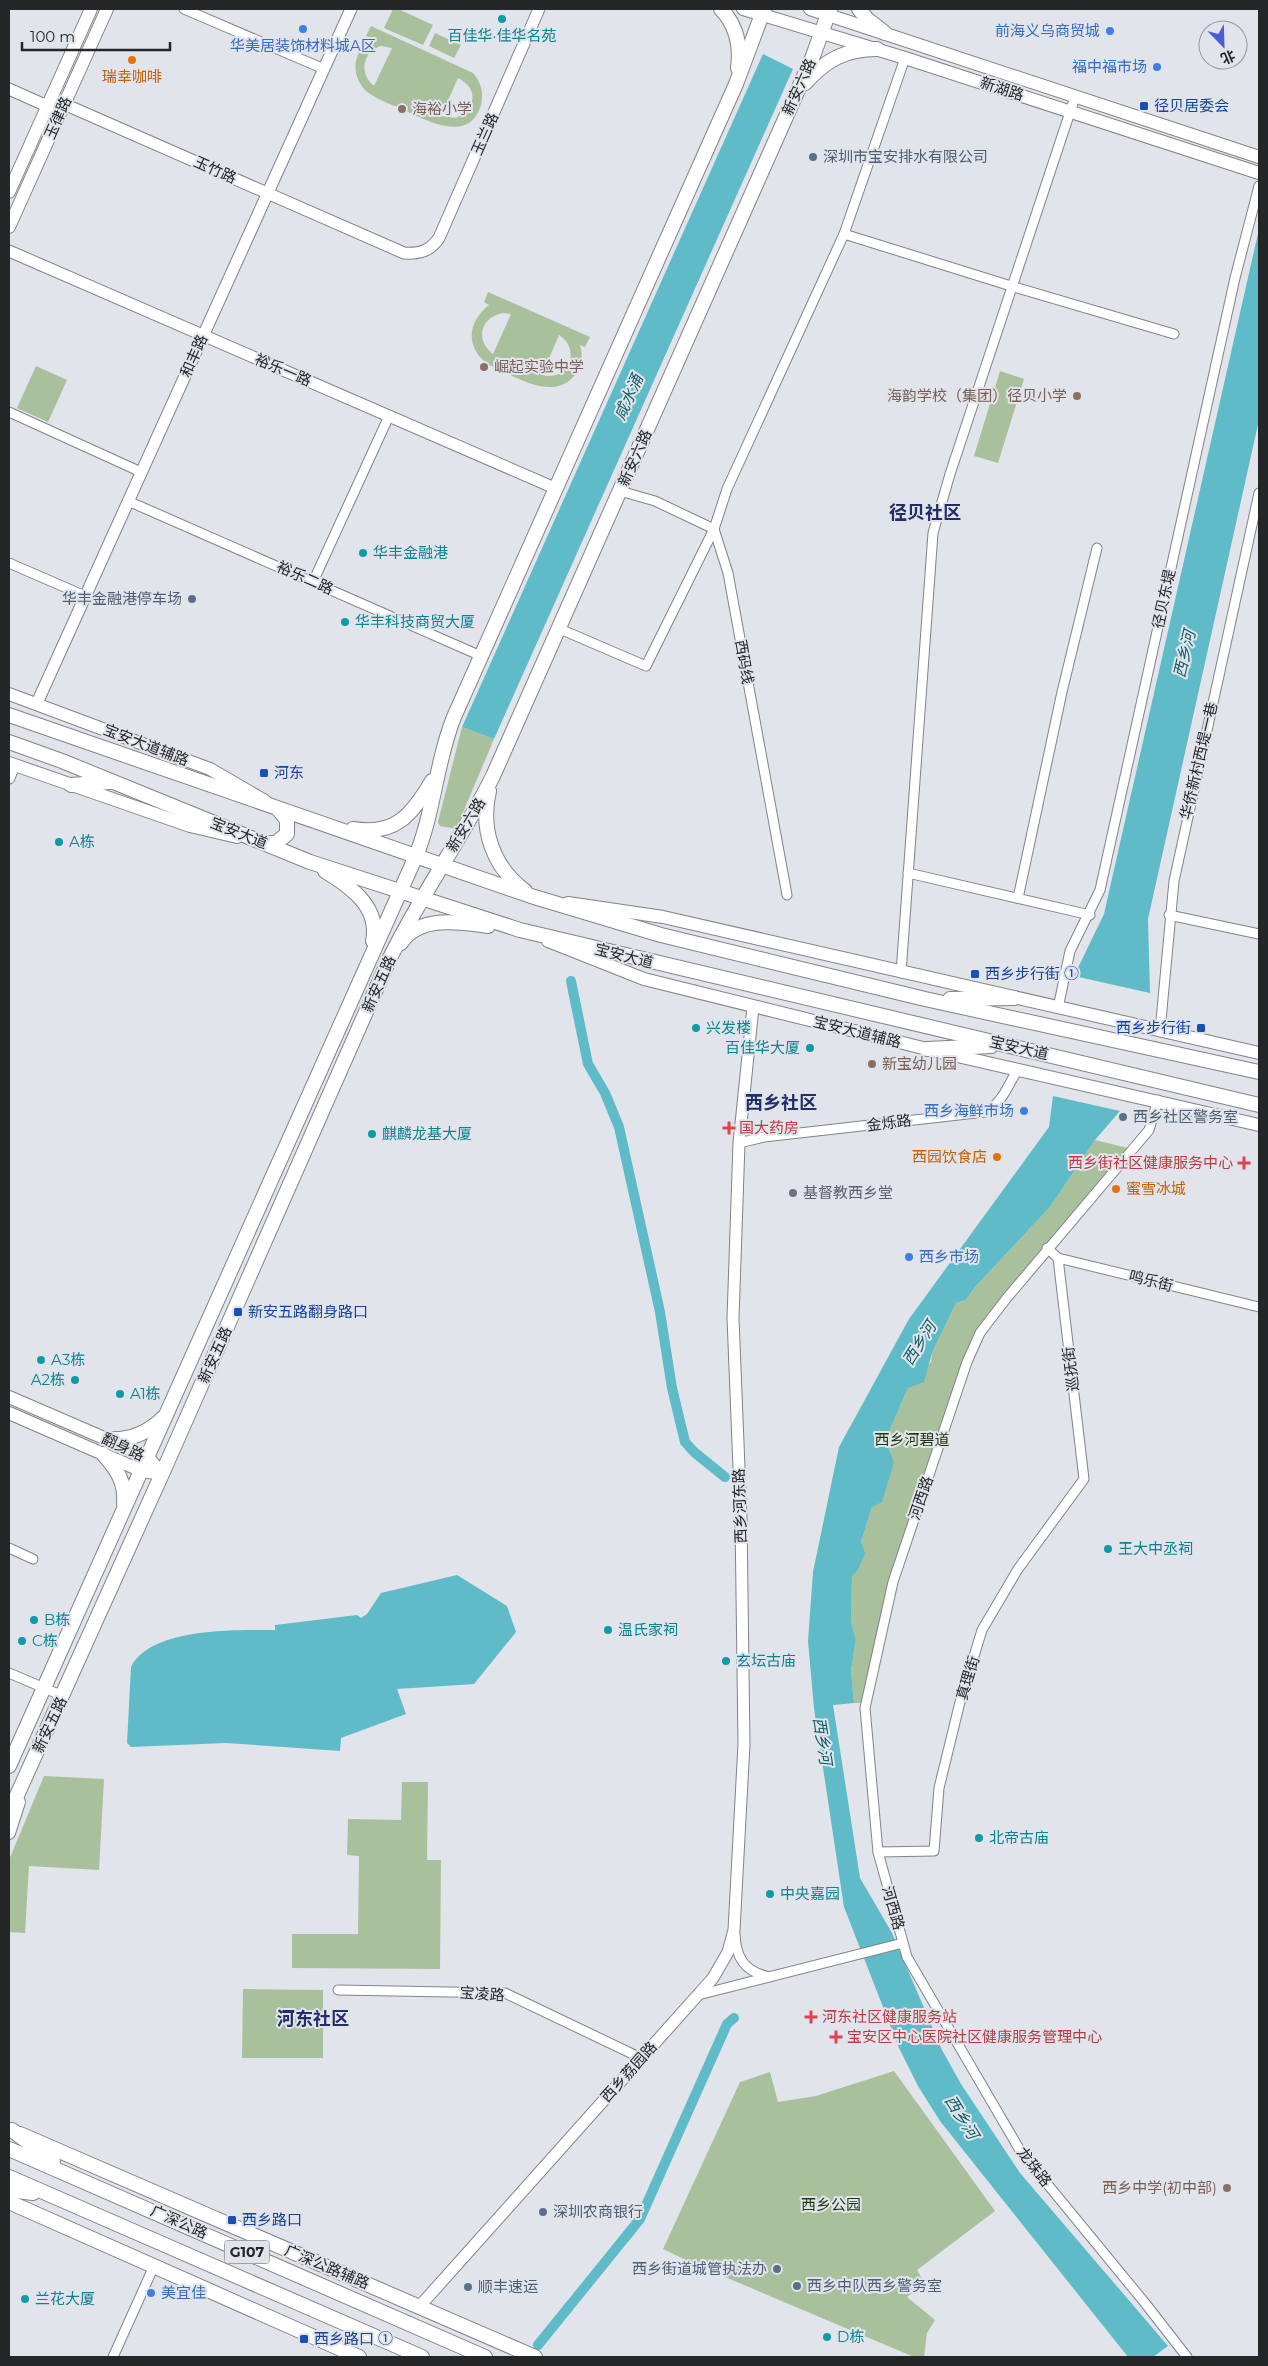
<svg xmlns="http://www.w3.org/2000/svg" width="1268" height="2366" viewBox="0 0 1268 2366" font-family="Montserrat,'Noto Sans SC',sans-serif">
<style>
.green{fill:#a9c09d;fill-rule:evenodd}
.water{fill:#5fbbc7}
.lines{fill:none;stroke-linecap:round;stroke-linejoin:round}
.canal{stroke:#5fbbc7;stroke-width:10}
.minor-casing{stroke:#808389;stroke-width:11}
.tertiary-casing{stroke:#808389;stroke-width:13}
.secondary-casing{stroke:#808389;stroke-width:14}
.primary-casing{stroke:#808389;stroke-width:16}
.trunk-casing{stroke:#808389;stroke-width:16}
.minor{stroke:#fff;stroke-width:9}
.tertiary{stroke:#fff;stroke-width:11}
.secondary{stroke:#fff;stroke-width:12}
.primary{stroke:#fff;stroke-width:14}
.trunk{stroke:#fff;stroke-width:14}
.culture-dot{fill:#0f9aa8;stroke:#e1e4eb;stroke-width:2}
.shop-dot{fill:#3f7fe0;stroke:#e1e4eb;stroke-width:2}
.food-dot{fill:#e8710a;stroke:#e1e4eb;stroke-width:2}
.transit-dot{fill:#1a4fb4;stroke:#e1e4eb;stroke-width:2}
.education-dot{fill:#8d6e63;stroke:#e1e4eb;stroke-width:2}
.service-dot{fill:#5c6f8a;stroke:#e1e4eb;stroke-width:2}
.health-dot{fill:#e0444e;stroke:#e1e4eb;stroke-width:2}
.worship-dot{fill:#6b7280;stroke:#e1e4eb;stroke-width:2}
.labels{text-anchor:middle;stroke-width:4;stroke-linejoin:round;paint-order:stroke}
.shield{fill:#e1e4eb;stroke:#5d5f62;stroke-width:1}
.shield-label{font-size:14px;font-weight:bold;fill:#242628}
.shop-label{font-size:15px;fill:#366cbe;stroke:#e1e4eb;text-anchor:end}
.culture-label{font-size:15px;fill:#0d838f;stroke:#e1e4eb;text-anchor:start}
.food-label{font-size:15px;fill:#c56008;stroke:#e1e4eb}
.street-label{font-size:15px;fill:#242628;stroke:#e1e4eb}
.transit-label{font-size:15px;fill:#164399;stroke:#e1e4eb;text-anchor:start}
.education-label{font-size:15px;fill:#785e54;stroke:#e1e4eb;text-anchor:start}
.service-label{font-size:15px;fill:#4e5e75;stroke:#e1e4eb;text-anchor:start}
.health-label{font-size:15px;fill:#be3a42;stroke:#e1e4eb;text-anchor:start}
.worship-label{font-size:15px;fill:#5b616d;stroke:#e1e4eb;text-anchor:start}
.park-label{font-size:15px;fill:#1e360d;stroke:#e1e4eb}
.water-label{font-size:16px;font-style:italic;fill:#105f68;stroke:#e1e4eb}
.quarter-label{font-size:18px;font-weight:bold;fill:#232d66;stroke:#e1e4eb}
</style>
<rect width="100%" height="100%" fill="#e1e4eb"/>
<g class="green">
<path d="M 393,9 L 398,9 L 433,25 L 423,45 L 384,28 Z"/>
<path d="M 371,26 L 473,73 C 481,82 484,93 481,105 C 469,145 426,120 402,109 C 390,104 375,99 365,90 C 350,73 353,51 372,39 L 366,36 ZM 381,46 L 392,48 L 374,86 C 359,74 362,52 381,46 ZM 458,78 C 471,85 476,94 470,108 L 456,118 L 441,116 Z"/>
<path d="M 435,33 L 461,45 L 454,58 L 429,46 Z"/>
<path d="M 488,292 L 590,337 L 585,347 L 580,345 C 583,355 582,366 575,375 C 553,403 513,375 489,365 C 465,348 467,322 489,305 L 484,302 ZM 504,313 L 511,314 L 493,354 C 474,340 481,316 504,313 ZM 559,335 C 582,350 568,382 542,375 Z"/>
<path d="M 36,366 L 67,380 L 48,422 L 17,408 Z"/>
<path d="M 1000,371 L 1024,379 L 998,463 L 974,456 Z"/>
<path d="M 462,727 L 494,739 L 456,829 L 440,826 L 438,822 Z"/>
<path d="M 1095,1140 L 1128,1148 L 974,1333 L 889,1581 L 861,1703 L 854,1703 L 851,1671 L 856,1639 L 851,1623 L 852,1577 L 858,1570 L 861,1542 L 872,1507 L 885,1441 L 908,1388 L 931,1362 L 932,1353 L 956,1303 L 966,1300 L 975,1287 L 1050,1207 Z"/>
<path d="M 44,1776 L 104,1779 L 99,1870 L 29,1866 L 25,1933 L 9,1932 L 9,1860 Z"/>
<path d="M 402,1782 L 428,1782 L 427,1860 L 441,1860 L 440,1969 L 292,1968 L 292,1934 L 358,1934 L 359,1856 L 347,1855 L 348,1819 L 401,1820 Z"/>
<path d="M 243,1989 L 323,1990 L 323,2058 L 242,2058 Z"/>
<path d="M 894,2071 L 995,2211 L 917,2270 L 925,2284 L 907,2297 L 935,2320 L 927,2333 L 924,2357 L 914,2357 L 692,2263 L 663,2249 L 740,2082 L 770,2072 L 778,2102 L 816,2096 Z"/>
</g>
<g class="water">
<path d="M 763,54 L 793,69 L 494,739 L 462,727 Z"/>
<path d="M 1259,229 L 1259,420 L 1148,919 L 1150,993 L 1074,976 L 1104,914 Z"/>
<path d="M 1053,1096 L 1120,1111 L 1095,1140 L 1050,1207 L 975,1287 L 966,1300 L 956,1303 L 932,1353 L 924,1382 L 908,1388 L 885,1441 L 894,1462 L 882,1502 L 872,1507 L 861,1542 L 865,1553 L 858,1570 L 852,1577 L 851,1623 L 856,1639 L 851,1671 L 854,1703 L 833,1705 L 860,1878 L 892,1933 L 942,2050 L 961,2084 L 1020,2173 L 1168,2346 L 1153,2357 L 1128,2357 L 940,2121 L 918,2086 L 899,2048 L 844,1907 L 814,1708 L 808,1641 L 813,1572 L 839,1447 L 909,1319 L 1049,1127 Z"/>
<path d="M 457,1575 L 507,1606 L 516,1632 L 474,1684 L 397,1689 L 406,1714 L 341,1738 L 340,1751 L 226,1743 L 131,1747 L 127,1743 L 131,1667 C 151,1627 237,1630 275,1630 L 275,1625 L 357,1615 L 361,1618 L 367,1614 L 381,1593 Z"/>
</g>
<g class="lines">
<g class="canal">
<path d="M 571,981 L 588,1064 L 605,1093 L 619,1127 L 660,1312 L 672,1388 L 685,1442 L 694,1452 L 725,1477"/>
<path d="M 538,2345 L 640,2219 L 727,2024 L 734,2018"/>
</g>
<defs>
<g id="minor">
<path d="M 184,9 L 324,69"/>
<path d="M 844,234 L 1011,286 L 1174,334"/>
<path d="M 9,412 L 141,472"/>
<path d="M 620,491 L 655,501 L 714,529 L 728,573 L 787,895"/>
<path d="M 128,501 L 481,656"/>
<path d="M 9,563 L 85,596"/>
<path d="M 313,582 L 389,416"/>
<path d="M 560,629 L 646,666 L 714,529 L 727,489 L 844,234 L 905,58"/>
<path d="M 908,873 L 1090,915"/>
<path d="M 1018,898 L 1062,692 L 1097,548"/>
<path d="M 1169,915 L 1259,934"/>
<path d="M 901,973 L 933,533 L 950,474 L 1075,97"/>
<path d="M 1058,1008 L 1070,951 L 1100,890 L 1235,278 L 1259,186"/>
<path d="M 1160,1031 L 1174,881 L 1259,493"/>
<path d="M 1158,1100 L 1149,1130 L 1006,1299 L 980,1333 L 967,1362 L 893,1582 L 865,1708 L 878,1852 L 907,1957 L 1021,2152 L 1145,2303 L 1187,2357"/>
<path d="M 739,1143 L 764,1137 L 985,1112 C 1002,1104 1008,1085 1018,1069"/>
<path d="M 1047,1248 L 1058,1258 L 1259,1307"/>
<path d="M 9,1548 L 33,1559"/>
<path d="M 9,1673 L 63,1696"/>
<path d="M 878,1852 L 934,1851 L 939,1788 L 960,1702 L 982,1630 L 1018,1569 L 1084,1479 L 1058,1258"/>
<path d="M 735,1934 C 736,1958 744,1971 769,1977"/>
<path d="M 338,1990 L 505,1993 L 641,2058"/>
<path d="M 698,1995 L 903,1943"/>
<path d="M 113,2357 L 154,2266"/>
</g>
<g id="tertiary">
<path d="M 9,89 L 47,106 L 64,104 L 404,253 C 420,254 430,251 439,238 L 539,9"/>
<path d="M 9,251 L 557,489"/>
<path d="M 37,703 L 351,9"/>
<path d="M 9,778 L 14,765"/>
<path d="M 419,2307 L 713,1978 L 728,1952 L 734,1930 L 744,1744 L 741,1518 L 733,1318 L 739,1143 L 753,1007"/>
</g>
<g id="secondary">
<path d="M 743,9 L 905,58 L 1259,173"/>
<path d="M 810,9 L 1259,157"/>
<path d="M 9,192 L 91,9"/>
<path d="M 9,227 L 107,9"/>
<path d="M 9,694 L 210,769 L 265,801"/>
<path d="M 9,763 L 190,826 L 237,837"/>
<path d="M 568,903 L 663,917 L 1259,1053"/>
<path d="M 548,941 L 644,979 L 927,1049 L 1259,1125"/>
<path d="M 9,1397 L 148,1457 L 162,1474"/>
<path d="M 9,1413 L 142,1471 L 162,1474"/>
<path d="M 9,1833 L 19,1802"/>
</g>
<g id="primary">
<path d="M 721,9 C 736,25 741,46 738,68"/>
<path d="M 859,9 L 867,19 L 885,33"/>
<path d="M 805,83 C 826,60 845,49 877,49"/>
<path d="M 9,715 L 531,896 L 661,935 L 925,999 L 1259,1072"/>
<path d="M 9,742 L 62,761 L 310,862 L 520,930 L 1259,1105"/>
<path d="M 71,785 L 110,782"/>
<path d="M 489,791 C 480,830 493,867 525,891"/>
<path d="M 353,829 C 395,836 412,815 432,781"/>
<path d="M 266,843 L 276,843 L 287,834 L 287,820 L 278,809"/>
<path d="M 325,871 C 351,887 380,907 373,941"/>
<path d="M 401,943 C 419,915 460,922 488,926"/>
<path d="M 950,999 L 1014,998"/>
<path d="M 927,1049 L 991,1046"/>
<path d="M 106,1439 C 129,1441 147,1434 163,1418"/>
<path d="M 103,1454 C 117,1469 126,1483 124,1504"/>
<path d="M 9,1766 L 416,856 C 434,812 436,762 454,717 L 736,84 L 764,9"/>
<path d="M 9,1813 L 162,1474 L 388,962 C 419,897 461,840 493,776 L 813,56 L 830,9"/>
<path d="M 20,2134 L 535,2357"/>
<path d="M 9,2202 L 359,2357"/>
</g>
<g id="trunk">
<path d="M 12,2130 L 53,2162"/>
<path d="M 9,2149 L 485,2357"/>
<path d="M 9,2177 L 422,2357"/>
<path d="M 9,2190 L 33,2193"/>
</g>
</defs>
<use href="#minor" class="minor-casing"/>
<use href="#tertiary" class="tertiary-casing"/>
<use href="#secondary" class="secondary-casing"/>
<use href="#primary" class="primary-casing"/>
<use href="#trunk" class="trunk-casing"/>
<use href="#minor" class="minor"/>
<use href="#tertiary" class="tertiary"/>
<use href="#secondary" class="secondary"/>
<use href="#primary" class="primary"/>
<use href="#trunk" class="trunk"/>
</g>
<g class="culture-dot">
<circle cx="502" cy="19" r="5"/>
<circle cx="363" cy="553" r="5"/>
<circle cx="345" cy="622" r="5"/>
<circle cx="59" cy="842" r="5"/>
<circle cx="696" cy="1028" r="5"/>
<circle cx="810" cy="1048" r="5"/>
<circle cx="372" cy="1134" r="5"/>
<circle cx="41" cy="1360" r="5"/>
<circle cx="75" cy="1380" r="5"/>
<circle cx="120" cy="1394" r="5"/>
<circle cx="1108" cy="1549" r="5"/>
<circle cx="34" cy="1620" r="5"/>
<circle cx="608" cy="1630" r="5"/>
<circle cx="22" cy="1641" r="5"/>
<circle cx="726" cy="1661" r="5"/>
<circle cx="979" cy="1838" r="5"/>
<circle cx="770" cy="1894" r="5"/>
<circle cx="25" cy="2299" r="5"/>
<circle cx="827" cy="2337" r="5"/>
</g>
<g class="shop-dot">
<circle cx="303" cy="29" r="5"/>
<circle cx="1110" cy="31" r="5"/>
<circle cx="1157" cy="67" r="5"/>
<circle cx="1024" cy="1111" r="5"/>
<circle cx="909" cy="1257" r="5"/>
<circle cx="151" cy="2293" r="5"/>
</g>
<g class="food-dot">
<circle cx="132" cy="60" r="5"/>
<circle cx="997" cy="1157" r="5"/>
<circle cx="1116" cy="1189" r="5"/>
</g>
<g class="transit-dot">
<rect x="1139" y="101" width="10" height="10" rx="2.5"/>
<rect x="259" y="768" width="10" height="10" rx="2.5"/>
<rect x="970" y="969" width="10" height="10" rx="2.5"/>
<rect x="1196" y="1023" width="10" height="10" rx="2.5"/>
<rect x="233" y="1307" width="10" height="10" rx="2.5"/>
<rect x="227" y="2215" width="10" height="10" rx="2.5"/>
<rect x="299" y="2334" width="10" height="10" rx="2.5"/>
</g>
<g class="education-dot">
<circle cx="402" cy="109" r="5"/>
<circle cx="484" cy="367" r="5"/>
<circle cx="1077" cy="396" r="5"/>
<circle cx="872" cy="1064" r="5"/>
<circle cx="1227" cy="2188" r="5"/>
</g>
<g class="service-dot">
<circle cx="813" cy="157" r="5"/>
<circle cx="192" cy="599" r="5"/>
<circle cx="1123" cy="1117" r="5"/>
<circle cx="543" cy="2212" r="5"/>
<circle cx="777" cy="2269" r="5"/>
<circle cx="797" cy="2286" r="5"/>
<circle cx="468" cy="2287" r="5"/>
</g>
<g class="health-dot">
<path d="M726.5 1120.5h5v5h5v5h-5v5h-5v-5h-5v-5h5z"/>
<path d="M1241.5 1155.5h5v5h5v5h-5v5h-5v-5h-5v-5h5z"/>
<path d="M808.5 2009.5h5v5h5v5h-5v5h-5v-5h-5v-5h5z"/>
<path d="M833.5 2029.5h5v5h5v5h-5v5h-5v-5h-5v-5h5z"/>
</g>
<circle class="worship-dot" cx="793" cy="1193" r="5"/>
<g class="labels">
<rect class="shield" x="224.5" y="2240.5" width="45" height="23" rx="4"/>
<g class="shield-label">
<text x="247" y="2257">G107</text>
</g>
<g class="shop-label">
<text x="1100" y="36">前海义乌商贸城</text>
<text x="303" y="51" text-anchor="middle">华美居装饰材料城A区</text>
<text x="1147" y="72">福中福市场</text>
<text x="1014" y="1116">西乡海鲜市场</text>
<text x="919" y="1262" text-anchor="start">西乡市场</text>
<text x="161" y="2298" text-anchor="start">美宜佳</text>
</g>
<g class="culture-label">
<text x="502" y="41" text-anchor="middle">百佳华·佳华名苑</text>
<text x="373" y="558">华丰金融港</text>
<text x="355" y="627">华丰科技商贸大厦</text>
<text x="69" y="847">A栋</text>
<text x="706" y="1033">兴发楼</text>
<text x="800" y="1053" text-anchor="end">百佳华大厦</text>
<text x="382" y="1139">麒麟龙基大厦</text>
<text x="51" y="1365">A3栋</text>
<text x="65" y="1385" text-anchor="end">A2栋</text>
<text x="130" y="1399">A1栋</text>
<text x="1118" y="1554">王大中丞祠</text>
<text x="44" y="1625">B栋</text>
<text x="618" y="1635">温氏家祠</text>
<text x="32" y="1646">C栋</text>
<text x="736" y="1666">玄坛古庙</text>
<text x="989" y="1843">北帝古庙</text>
<text x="780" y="1899">中央嘉园</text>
<text x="35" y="2304">兰花大厦</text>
<text x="837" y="2342">D栋</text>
</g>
<g class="food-label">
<text x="132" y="82">瑞幸咖啡</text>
<text x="987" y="1162" text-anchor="end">西园饮食店</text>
<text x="1126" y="1194" text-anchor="start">蜜雪冰城</text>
</g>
<g class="street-label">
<text transform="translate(799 87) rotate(-66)" y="5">新安六路</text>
<text transform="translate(1002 89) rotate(18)" y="5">新湖路</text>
<text transform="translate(58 118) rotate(-66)" y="5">玉律路</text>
<text transform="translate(485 134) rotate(-66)" y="5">玉兰路</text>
<text transform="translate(215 170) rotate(24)" y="5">玉竹路</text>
<text transform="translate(194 356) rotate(-66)" y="5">和丰路</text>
<text transform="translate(283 370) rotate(23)" y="5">裕乐一路</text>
<text transform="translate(635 458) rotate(-66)" y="5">新安六路</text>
<text transform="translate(305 578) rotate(24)" y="5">裕乐二路</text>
<text transform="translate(1164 599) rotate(-78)" y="5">径贝东堤</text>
<text transform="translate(744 662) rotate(80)" y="5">西码线</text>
<text transform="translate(146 745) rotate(21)" y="5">宝安大道辅路</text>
<text transform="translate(1199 761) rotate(-77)" y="5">华侨新村西堤一巷</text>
<text transform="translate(466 825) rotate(-59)" y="5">新安六路</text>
<text transform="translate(239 833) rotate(22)" y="5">宝安大道</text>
<text transform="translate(624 956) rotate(14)" y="5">宝安大道</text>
<text transform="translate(379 984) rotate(-66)" y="5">新安五路</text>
<text transform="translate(857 1032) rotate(14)" y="5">宝安大道辅路</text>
<text transform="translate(1019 1048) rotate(13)" y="5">宝安大道</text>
<text transform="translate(889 1123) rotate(-7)" y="5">金烁路</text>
<text transform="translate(1151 1281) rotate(14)" y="5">鸣乐街</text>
<text transform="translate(215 1355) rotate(-66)" y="5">新安五路</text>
<text transform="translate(1071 1369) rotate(-97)" y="5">巡抚街</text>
<text transform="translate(123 1447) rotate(25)" y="5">翻身路</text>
<text transform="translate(921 1498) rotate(-71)" y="5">河西路</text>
<text transform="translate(740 1506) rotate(-92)" y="5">西乡河东路</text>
<text transform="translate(968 1678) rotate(-73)" y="5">真理街</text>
<text transform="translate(50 1725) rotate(-65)" y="5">新安五路</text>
<text transform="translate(893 1908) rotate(74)" y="5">河西路</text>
<text transform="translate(482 1994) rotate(4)" y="5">宝凌路</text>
<text transform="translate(629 2072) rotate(-48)" y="5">西乡荔园路</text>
<text transform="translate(1034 2167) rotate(52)" y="5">龙珠路</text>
<text transform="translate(179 2222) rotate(24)" y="5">广深公路</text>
<text transform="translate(327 2267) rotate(23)" y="5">广深公路辅路</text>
</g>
<g class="transit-label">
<text x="1154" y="111">径贝居委会</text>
<text x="274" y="778">河东</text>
<text x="985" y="979">西乡步行街 ①</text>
<text x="1191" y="1033" text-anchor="end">西乡步行街</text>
<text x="248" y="1317">新安五路翻身路口</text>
<text x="242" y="2225">西乡路口</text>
<text x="314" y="2344">西乡路口 ①</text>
</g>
<g class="education-label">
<text x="412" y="114">海裕小学</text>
<text x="494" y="372">崛起实验中学</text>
<text x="1067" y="401" text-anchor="end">海韵学校（集团）径贝小学</text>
<text x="882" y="1069">新宝幼儿园</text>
<text x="1217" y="2193" text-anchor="end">西乡中学(初中部)</text>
</g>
<g class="service-label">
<text x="823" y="162">深圳市宝安排水有限公司</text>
<text x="182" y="604" text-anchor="end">华丰金融港停车场</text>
<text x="1133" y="1122">西乡社区警务室</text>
<text x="553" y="2217">深圳农商银行</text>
<text x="767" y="2274" text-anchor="end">西乡街道城管执法办</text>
<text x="807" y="2291">西乡中队西乡警务室</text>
<text x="478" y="2292">顺丰速运</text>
</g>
<g class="health-label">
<text x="739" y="1133">国大药房</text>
<text x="1233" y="1168" text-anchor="end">西乡街社区健康服务中心</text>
<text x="822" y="2022">河东社区健康服务站</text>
<text x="847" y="2042">宝安区中心医院社区健康服务管理中心</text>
</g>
<g class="worship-label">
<text x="803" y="1198">基督教西乡堂</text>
</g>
<g class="park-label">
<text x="912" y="1445">西乡河碧道</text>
<text x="831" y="2210">西乡公园</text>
</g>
<g class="water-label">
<text transform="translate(628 397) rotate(-66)" y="6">咸水涌</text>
<text transform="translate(1184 654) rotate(-77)" y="6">西乡河</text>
<text transform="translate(919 1343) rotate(-58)" y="6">西乡河</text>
<text transform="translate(823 1741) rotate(81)" y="6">西乡河</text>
<text transform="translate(962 2117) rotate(58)" y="6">西乡河</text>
</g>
<g class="quarter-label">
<text x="925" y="519">径贝社区</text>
<text x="781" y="1109">西乡社区</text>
<text x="313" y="2025">河东社区</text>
</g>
</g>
<rect width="1268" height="2366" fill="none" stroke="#242628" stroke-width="20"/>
<g transform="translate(1223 45) rotate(157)"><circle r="24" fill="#e1e4eb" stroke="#95989d"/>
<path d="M0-4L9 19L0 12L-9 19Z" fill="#4a5dd2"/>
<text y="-8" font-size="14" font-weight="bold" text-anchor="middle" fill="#242628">北</text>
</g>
<path d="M22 42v8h148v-8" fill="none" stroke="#242628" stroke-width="2.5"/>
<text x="30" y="42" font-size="15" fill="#242628" stroke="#e1e4eb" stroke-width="4" paint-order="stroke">100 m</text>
</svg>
